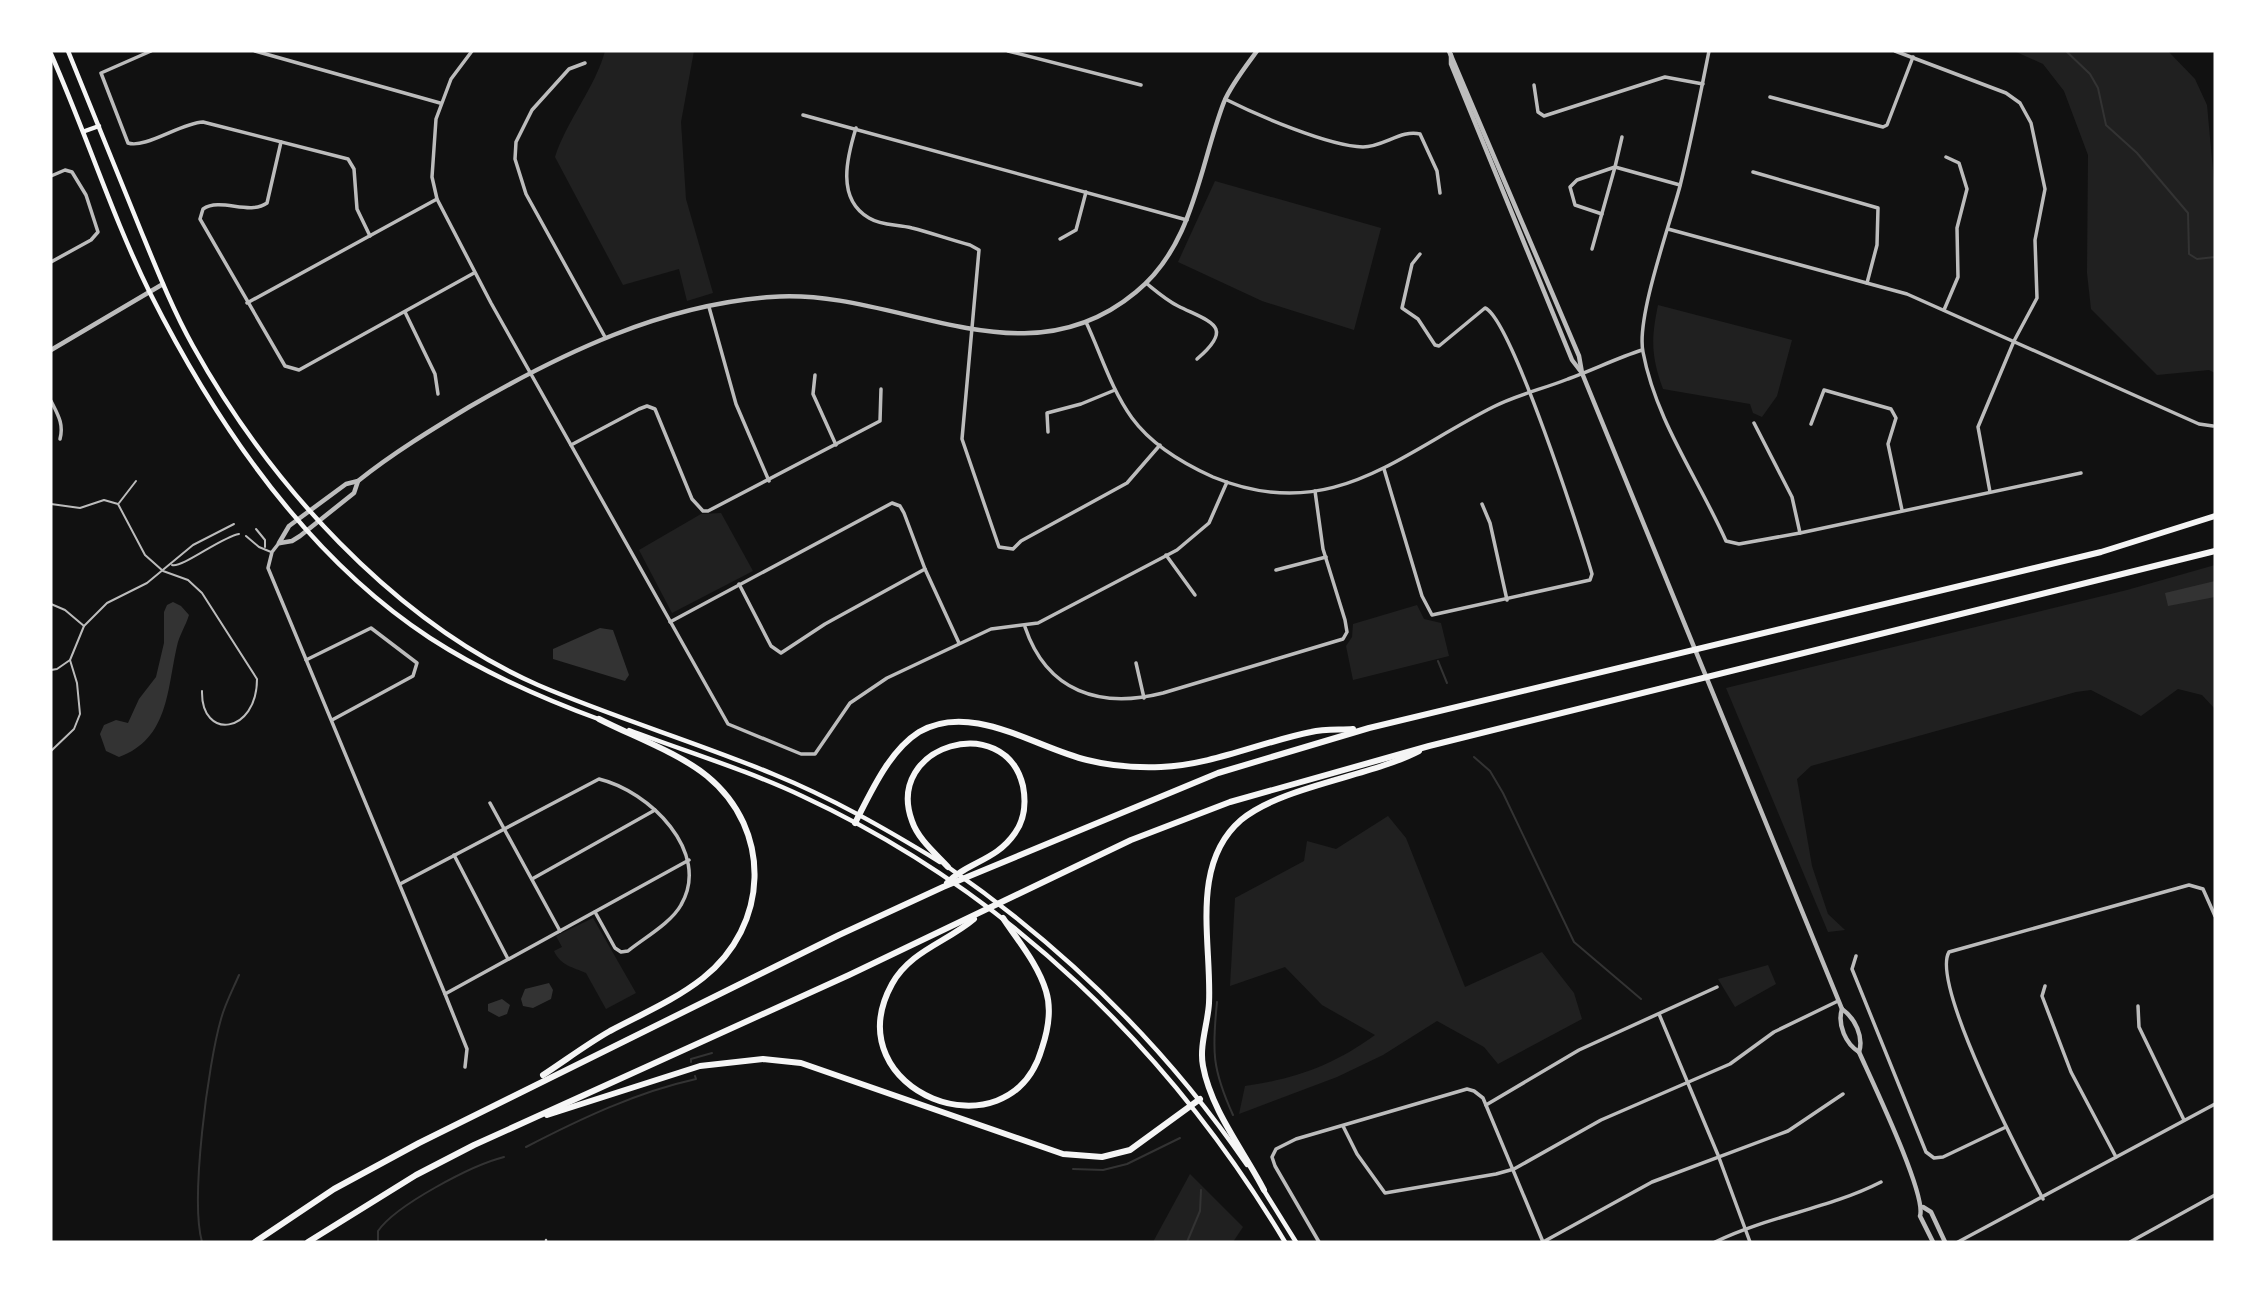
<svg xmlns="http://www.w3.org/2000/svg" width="2266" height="1293" viewBox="0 0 2266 1293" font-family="Rubik,sans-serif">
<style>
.green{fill:#202020}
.water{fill:#333}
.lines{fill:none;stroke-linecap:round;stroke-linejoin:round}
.stream{stroke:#333;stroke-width:2}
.service{stroke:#bcbcbc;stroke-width:2}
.pedestrian{stroke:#bcbcbc;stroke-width:2.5}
.minor{stroke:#bcbcbc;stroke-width:3.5}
.tertiary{stroke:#bcbcbc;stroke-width:4.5}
.secondary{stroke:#f5f5f5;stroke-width:4.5}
.motorway{stroke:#f5f5f5;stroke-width:6}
</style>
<rect width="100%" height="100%" fill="#111"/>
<g class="green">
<path d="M 605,51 L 694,51 L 681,122 L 686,199 L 713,293 L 687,301 L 679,269 L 623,285 L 555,157 C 567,120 595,88 605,51 Z"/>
<path d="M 2014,51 L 2168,51 L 2195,79 L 2207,105 L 2215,192 L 2215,373 L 2209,370 L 2157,375 L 2091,309 L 2087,273 L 2088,155 L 2064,91 L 2043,64 Z"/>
<path d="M 1215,181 L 1381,228 L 1354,330 L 1262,301 L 1178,262 Z"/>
<path d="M 1658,305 L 1792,340 L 1777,396 L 1762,417 L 1753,413 L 1750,404 L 1663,389 C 1651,356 1651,339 1658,305 Z"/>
<path d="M 721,513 L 753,571 L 672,613 L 639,550 L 701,514 Z"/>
<path d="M 2215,565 L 2215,709 L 2202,695 L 2178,689 L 2141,716 L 2091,690 L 2076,692 L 1811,766 L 1797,779 L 1812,866 L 1828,914 L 1845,930 L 1828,932 L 1726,688 L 2127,590 Z"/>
<path d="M 1417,605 L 1424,619 L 1441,623 L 1449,656 L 1353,680 L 1346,646 L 1352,637 L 1353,624 Z"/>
<path d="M 1388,816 L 1406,838 L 1465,987 L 1542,952 L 1574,993 L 1582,1019 L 1498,1064 L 1484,1047 L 1437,1021 L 1383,1055 L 1337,1077 L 1239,1114 L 1245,1086 C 1295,1079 1334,1065 1375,1035 L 1322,1005 L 1285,967 L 1230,986 L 1235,898 L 1304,861 L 1307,841 L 1336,849 Z"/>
<path d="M 593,918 L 636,993 L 606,1009 L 586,973 C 573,967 561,966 554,951 L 562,947 L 556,936 Z"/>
<path d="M 1768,965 L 1776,984 L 1735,1007 L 1718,979 Z"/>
<path d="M 1190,1174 L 1243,1227 L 1233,1242 L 1153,1242 Z"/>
</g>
<g class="water">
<path d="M 2215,581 L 2215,597 L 2168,606 L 2165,593 Z"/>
<path d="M 173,602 L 181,606 L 189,615 C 186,625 179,636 177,646 C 167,689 169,739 119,757 L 106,751 L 100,734 L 104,725 L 116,720 L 128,723 L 139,699 L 156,677 L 164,643 L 164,612 L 167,605 Z"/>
<path d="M 600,628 L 613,630 L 629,675 L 625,681 L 553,659 L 553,649 Z"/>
<path d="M 549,983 L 553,990 L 551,999 L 533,1008 L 523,1006 L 521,999 L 525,989 Z"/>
<path d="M 502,999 L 510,1005 L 507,1014 L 499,1017 L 488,1011 L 488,1004 Z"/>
</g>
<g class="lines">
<g class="stream">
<path d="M 2066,51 L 2090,74 L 2098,88 L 2106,125 L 2137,153 L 2188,213 L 2189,254 L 2197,259 L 2215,257"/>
<path d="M 1438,661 L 1447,683"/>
<path d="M 1474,757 L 1490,771 L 1503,793 L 1574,942 L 1641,999"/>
<path d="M 1217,1002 C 1212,1051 1212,1069 1233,1115"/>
<path d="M 691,1062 L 691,1059 L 712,1053"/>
<path d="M 526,1147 C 580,1119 637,1092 696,1079 L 695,1076"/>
<path d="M 1073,1169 L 1103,1170 L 1127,1164 L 1180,1138"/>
<path d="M 202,1242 C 190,1200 208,1064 221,1019 C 225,1004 233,989 239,975"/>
<path d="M 378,1242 L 378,1231 C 396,1205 472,1165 504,1157"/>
<path d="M 1187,1242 L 1200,1211 L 1201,1190"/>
</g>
<g class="service">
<path d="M 119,503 L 136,481"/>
<path d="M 51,504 L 80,508 L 104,500 L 118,504 L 145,555 L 163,571 L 188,580 L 202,593 L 257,679 C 257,734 201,741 202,691"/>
<path d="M 256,529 L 265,540 L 265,547"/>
<path d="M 246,536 L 259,547 L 271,552"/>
<path d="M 172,565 C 183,568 221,537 239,534"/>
<path d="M 51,604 L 65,610 L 84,626"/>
<path d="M 51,670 L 57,669 L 70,660"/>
<path d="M 51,751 L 74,729 L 80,714 L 77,683 L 70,660 L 84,626 L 107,603 L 147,583 L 193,545 L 234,524"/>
</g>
<path class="pedestrian" d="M 546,1240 L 546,1242"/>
<g class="minor">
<path d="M 151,51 L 101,73 L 128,143 C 145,149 181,123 203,122 L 348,159 L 354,169 L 357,209 L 370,236"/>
<path d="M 255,51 L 440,103"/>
<path d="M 472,51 L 451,79 L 436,119 L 432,177 L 437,199 L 491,303 L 728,724 L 801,754 L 815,754 L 850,703 L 887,678 L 991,629 L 1038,623 L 1177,550 L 1209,523 L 1227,482"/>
<path d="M 1008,51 L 1141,85"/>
<path d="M 1709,51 C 1700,96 1691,142 1680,186 C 1670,224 1636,318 1643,352 C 1656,421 1698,478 1726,541 L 1739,544 L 1800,533 L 2081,473"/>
<path d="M 1895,51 L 2006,93 L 2020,103 L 2031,123 L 2045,189 L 2035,240 L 2037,298 L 2014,341 L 1978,427 L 1990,492"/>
<path d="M 585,63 L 569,69 L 532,110 L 516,142 L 515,159 L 526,194 L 605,337"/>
<path d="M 1534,85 L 1538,112 L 1544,116 L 1665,77 L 1703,84"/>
<path d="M 1770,97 L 1883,127 L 1887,125 L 1913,57"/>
<path d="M 1225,99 C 1257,115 1328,146 1363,147 C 1383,147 1402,129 1420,134 L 1437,171 L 1440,193"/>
<path d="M 803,115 L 1187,220"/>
<path d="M 856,128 C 847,157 836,199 869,218 C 882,226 898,224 912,228 C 932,233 951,240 970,245 L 979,250 L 962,439 L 999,547 L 1013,549 L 1021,541 L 1127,483 L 1160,445"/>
<path d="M 281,142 L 267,203 C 249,216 221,197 203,209 L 200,219 L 285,366 L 299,370 L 474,273"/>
<path d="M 1753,172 L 1878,208 L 1877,245 L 1867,283"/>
<path d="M 51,176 L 65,170 L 72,172 L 86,195 L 98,232 L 91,240 L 51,262"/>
<path d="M 1602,214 L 1575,205 L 1570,187 L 1577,180 L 1615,167 L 1622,137"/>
<path d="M 1668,229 L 1907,294 L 2199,424 L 2213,426"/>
<path d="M 1060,239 L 1076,230 L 1086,192"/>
<path d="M 1592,249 L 1615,167 L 1680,185"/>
<path d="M 1146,283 C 1156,291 1166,300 1178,306 C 1210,322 1236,326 1197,359"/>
<path d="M 247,303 L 437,199"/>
<path d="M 709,307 L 736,404 L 769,481"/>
<path d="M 1944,310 L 1958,277 L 1957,228 L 1967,189 L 1959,163 L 1946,157"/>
<path d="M 405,312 L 435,374 L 438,394"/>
<path d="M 1086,322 C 1101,354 1111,389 1132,418 C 1151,444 1184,464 1213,477 C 1330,525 1396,456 1493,407 C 1516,395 1543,389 1568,379 C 1593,370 1617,358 1642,350"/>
<path d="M 815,375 L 813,394 L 836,445"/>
<path d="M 51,401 C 58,415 64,424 60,439"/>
<path d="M 1754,423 L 1792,497 L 1800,533"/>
<path d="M 1811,424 L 1824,390 L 1891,409 L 1896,418 L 1888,444 L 1902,510"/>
<path d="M 1048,432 L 1047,413 L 1081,404 L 1115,390"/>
<path d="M 571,445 L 639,409 L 647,406 L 655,409 L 692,499 L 703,511 L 708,511 L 880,421 L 881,389"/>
<path d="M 1384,469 L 1422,596 L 1432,615 L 1590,580 L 1592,574 C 1581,536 1511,318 1485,308 L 1439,346 L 1435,345 L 1418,319 L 1402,308 L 1412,264 L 1420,254"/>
<path d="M 1482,504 L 1490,523 L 1507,600"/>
<path d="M 279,543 L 272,552 L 268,568 L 445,994 L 467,1049 L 465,1067"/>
<path d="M 1166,555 L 1195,595"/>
<path d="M 1276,570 L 1326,557"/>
<path d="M 739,584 L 771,646 L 781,653 L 825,624 L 925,569"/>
<path d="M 670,622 L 892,503 L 900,506 L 904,513 L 925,569 L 959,643"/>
<path d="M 1025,627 C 1047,692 1100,709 1163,693 L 1343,639 L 1347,632 L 1345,620 L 1323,549 L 1315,491"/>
<path d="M 306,660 L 371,628 L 417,663 L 413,676 L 332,720"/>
<path d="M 1136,663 L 1144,698"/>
<path d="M 490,803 L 560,931"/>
<path d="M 454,855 L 508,959"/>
<path d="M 532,879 L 655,810"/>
<path d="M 400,884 L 599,779 C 649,791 712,852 681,905 C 671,923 644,938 628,951 L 621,952 L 615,948 L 595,912"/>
<path d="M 1856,956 L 1852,969 L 1926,1152 L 1934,1158 L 1943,1157 L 2006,1127"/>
<path d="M 2045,986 L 2042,996 L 2071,1072 L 2116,1157"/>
<path d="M 445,994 L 689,860"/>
<path d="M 2138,1006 L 2139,1027 L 2184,1120"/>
<path d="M 1659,1014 L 1718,1155 L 1750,1242"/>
<path d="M 1486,1105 L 1579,1050 L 1717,987"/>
<path d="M 1343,1126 L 1357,1154 L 1385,1193 L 1496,1174 L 1514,1169 L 1601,1120 L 1730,1064 L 1774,1032 L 1838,1001"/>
<path d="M 2043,1199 C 2023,1161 1930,984 1949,952 L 2189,885 L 2203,889 L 2215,916"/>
<path d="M 1319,1242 L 1275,1166 L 1272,1157 L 1276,1149 L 1296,1139 L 1467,1089 L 1474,1091 L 1483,1098 L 1543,1242"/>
<path d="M 1543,1242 L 1652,1182 L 1788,1131 L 1843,1094"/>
<path d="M 1715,1242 C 1768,1216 1828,1209 1881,1182"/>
<path d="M 1958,1242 L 2215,1104"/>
<path d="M 2130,1242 L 2215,1195"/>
</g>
<g class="tertiary">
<path d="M 1449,51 L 1579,356 L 1582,373 L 1842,1009 C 1855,1018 1864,1037 1859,1052"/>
<path d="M 1451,55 L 1451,64 L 1572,360 L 1582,373"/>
<path d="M 51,350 L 163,284"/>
<path d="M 279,543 L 289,526 L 346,484 L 358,481 C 393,453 431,430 469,407 C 562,353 662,305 771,297 C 897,287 1022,387 1136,292 C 1194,245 1199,167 1224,102 C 1231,85 1246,66 1257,51"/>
<path d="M 280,543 L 292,541 L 300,536 L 354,493 L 358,481"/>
<path d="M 1842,1009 C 1837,1025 1846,1044 1859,1052 C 1871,1079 1927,1195 1920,1216 L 1933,1242"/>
<path d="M 1923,1207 L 1931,1212 L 1945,1242"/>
</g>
<g class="secondary">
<path d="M 68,51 C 92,111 117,171 141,231 C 157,270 173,310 193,346 C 269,483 393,621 538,685 C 615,718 696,742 773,774 C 832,798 886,829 940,862"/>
<path d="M 51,54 C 86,133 112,216 150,293 C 216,424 305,556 430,638 C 484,673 541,698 601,720"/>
<path d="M 85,131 L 99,126"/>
<path d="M 629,730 C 687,752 747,770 802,796 C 1007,891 1170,1050 1285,1242"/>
<path d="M 948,867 C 1065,948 1166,1047 1247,1165"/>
<path d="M 1263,1189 L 1296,1242"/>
</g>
<g class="motorway">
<path d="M 855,823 C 871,792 889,751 919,732 C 971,701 1036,748 1087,760 C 1111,766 1136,768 1161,767 C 1212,765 1261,742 1311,732 C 1324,729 1339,730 1353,729"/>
<path d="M 947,883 C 967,862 996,861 1015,833 C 1025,819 1026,802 1023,786 C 1005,710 884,745 912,821 C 918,839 935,853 948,867"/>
<path d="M 974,919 C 947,942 910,951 892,984 C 833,1091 1010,1161 1042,1048 C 1048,1030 1052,1010 1046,991 C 1038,964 1018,941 1003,918"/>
<path d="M 543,1075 C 566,1060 587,1044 610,1031 C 642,1014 675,1000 703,978 C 769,926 773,830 707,776 C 679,753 632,736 599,719"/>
<path d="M 547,1115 L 700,1066 L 763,1059 L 801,1063 L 1063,1154 L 1102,1157 L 1130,1150 L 1200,1099"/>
<path d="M 1264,1190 C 1244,1151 1211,1110 1203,1066 C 1199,1046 1208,1023 1209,1003 C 1212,944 1189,865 1241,820 C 1282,786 1369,777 1419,751"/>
<path d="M 255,1242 L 334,1189 L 419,1143 L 839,935 L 943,887 L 1218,773 L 1369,728 L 2101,552 L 2215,516"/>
<path d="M 308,1242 L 416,1175 L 474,1145 L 849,975 L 1131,840 L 1230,802 L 1429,746 L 2215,551"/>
</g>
</g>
<rect width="2266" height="1293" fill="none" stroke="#ffffff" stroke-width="105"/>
</svg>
